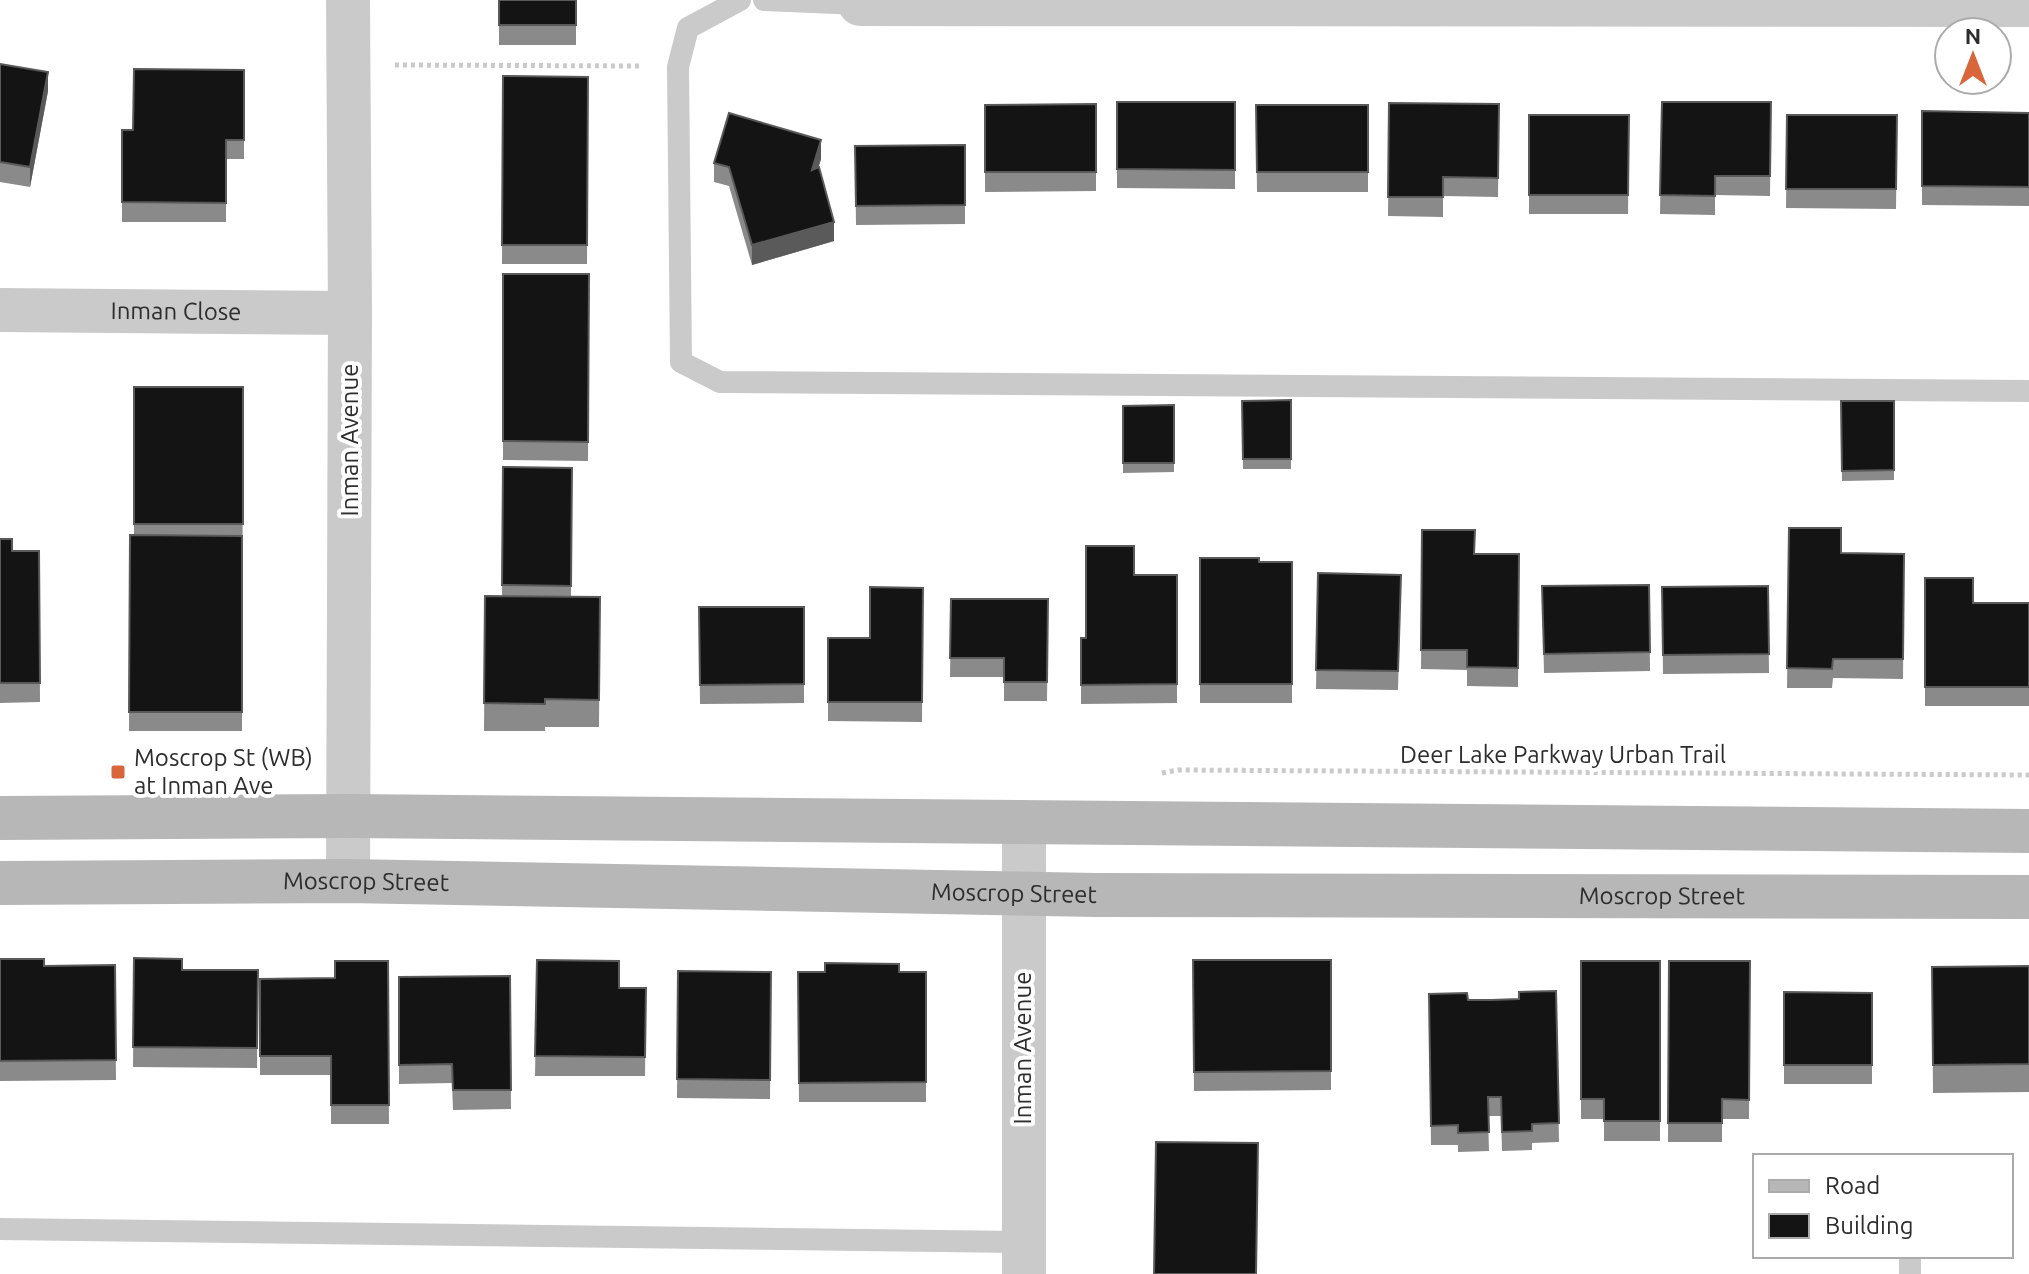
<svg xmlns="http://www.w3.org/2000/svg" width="2029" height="1274" viewBox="0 0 2029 1274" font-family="Ubuntu,sans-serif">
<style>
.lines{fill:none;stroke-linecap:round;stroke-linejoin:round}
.path{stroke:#cacaca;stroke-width:5;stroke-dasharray:4 4;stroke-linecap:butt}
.lane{stroke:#cacaca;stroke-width:22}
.street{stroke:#cacaca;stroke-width:44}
.secondary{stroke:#b7b7b7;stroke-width:44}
.wall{fill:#8a8a8a}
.shaded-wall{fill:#5a5a5a}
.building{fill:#141414;stroke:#5a5a5a;stroke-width:2}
.poi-dot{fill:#d9653a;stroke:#fff;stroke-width:3}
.labels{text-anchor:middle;stroke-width:8;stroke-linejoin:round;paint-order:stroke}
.street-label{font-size:24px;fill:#2d2d2d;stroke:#fff}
.poi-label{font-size:24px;fill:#2d2d2d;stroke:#fff;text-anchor:start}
</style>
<rect width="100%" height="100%" fill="#fff"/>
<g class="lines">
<g class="path">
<path d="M 395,65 L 641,66"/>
<path d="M 264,766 L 280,761 L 301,762"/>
<path d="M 1162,773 L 1178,770 L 2029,775"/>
</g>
<g class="lane">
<path d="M 740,0 L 688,28 L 678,67 L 681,362 L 720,382 L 2029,391"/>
<path d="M 764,0 L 860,4"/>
<path d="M 0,1229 L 1024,1242"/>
<path d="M 1910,1274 L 1910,1256"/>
</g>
<g class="street">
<path d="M 348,0 L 350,313 L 348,881"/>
<path d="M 860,4 L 2029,5"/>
<path id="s1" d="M 0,310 L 350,313"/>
<path d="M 1024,1274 L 1024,822"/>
</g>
<g class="secondary">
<path d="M 0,818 L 349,816 L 2029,831"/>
<path id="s2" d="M 0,883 L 348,881 L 1096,895 L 2029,897"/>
</g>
</g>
<g class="wall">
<rect x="499" y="0" width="77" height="45"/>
<path d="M 0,64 L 48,91 L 30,187 L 0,182 Z"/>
<path d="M 244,70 L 244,159 L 226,159 L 226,222 L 122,222 L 122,130 L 133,130 Z"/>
<path d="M 503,76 L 588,77 L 587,264 L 502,264 Z"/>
<path d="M 1117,102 L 1235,102 L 1235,189 L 1117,188 Z"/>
<path d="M 1662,102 L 1771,102 L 1770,196 L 1715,195 L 1715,215 L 1660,214 Z"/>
<path d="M 1389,103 L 1499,104 L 1498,197 L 1443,196 L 1443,217 L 1388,216 Z"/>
<path d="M 1096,104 L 1096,191 L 985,192 L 985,105 Z"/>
<path d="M 1256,105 L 1368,105 L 1368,192 L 1257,192 Z"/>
<path d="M 1922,111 L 2029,113 L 2029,206 L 1922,205 Z"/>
<path d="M 1529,115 L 1629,115 L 1628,214 L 1529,214 Z"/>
<path d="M 1787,115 L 1897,115 L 1896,209 L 1786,208 Z"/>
<path d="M 965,145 L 965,224 L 856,225 L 855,146 Z"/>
<path d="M 821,159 L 818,168 L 834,241 L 752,265 L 729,186 L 714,182 L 714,163 Z"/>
<path d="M 503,274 L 589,274 L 588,461 L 503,460 Z"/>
<path d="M 134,387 L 243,387 L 242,731 L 129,731 L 130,535 L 134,535 Z"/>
<path d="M 1291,400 L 1291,469 L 1243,469 L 1242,401 Z"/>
<path d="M 1841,401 L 1894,401 L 1894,480 L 1842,481 Z"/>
<path d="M 1174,405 L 1174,472 L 1123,473 L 1123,406 Z"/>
<path d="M 503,467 L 572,468 L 571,597 L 600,597 L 599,727 L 545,727 L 545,731 L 484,731 L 485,596 L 502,596 Z"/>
<path d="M 1789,528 L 1841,553 L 1904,554 L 1903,679 L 1833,678 L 1832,688 L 1787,688 Z"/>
<path d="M 1422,530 L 1475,554 L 1519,554 L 1518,687 L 1467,686 L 1467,670 L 1421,669 Z"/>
<path d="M 0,539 L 12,551 L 39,551 L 40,702 L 0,703 Z"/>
<path d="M 1200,558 L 1259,562 L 1292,562 L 1292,703 L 1200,703 Z"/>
<path d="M 1318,573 L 1401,575 L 1398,690 L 1316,689 Z"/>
<path d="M 1134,575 L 1177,575 L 1177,703 L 1081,704 L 1081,638 L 1086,638 Z"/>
<path d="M 1925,578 L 1973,603 L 2029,603 L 2029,706 L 1925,706 Z"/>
<path d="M 1649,585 L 1650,671 L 1544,673 L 1542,586 Z"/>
<path d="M 1768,586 L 1769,673 L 1663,674 L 1662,587 Z"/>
<path d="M 923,588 L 922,722 L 828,721 L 828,638 L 870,638 Z"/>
<path d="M 951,599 L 1048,599 L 1047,701 L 1004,701 L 1004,677 L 950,677 Z"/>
<path d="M 699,607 L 804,607 L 804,703 L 700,704 Z"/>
<path d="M 134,958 L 182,970 L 258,970 L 257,1068 L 133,1067 Z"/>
<path d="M 0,959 L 44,966 L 115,965 L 116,1080 L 0,1081 Z"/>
<path d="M 537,960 L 619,988 L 646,988 L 645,1076 L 535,1076 Z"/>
<path d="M 1193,960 L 1331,960 L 1331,1090 L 1194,1091 Z"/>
<path d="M 388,961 L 389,1124 L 331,1124 L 331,1075 L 260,1075 L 260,979 L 335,978 Z"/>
<path d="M 1581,961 L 1660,961 L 1660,1141 L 1604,1141 L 1604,1119 L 1581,1119 Z"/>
<path d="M 1669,961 L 1750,961 L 1749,1119 L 1722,1119 L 1722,1142 L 1668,1142 Z"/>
<path d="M 2029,966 L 2029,1092 L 1933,1093 L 1932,967 Z"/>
<path d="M 678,971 L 771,972 L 770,1099 L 677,1098 Z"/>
<path d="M 798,972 L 926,972 L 926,1102 L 799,1102 Z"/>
<path d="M 510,976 L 511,1109 L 453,1110 L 452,1083 L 399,1084 L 399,977 Z"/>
<path d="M 1556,991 L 1559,1142 L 1532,1143 L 1532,1150 L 1502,1151 L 1501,1116 L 1488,1116 L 1489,1151 L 1458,1152 L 1458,1145 L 1431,1145 L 1429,994 L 1468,1000 L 1519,999 Z"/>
<path d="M 1784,992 L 1872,993 L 1872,1084 L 1784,1084 Z"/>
</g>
<g class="shaded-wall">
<path d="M 48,72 L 48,91 L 30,187 L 30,167 Z"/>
<path d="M 821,140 L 821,159 L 812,189 L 812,170 Z"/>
<path d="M 834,222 L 834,241 L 752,265 L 752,245 Z"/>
</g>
<g class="building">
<rect x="499" y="0" width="77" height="25"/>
<path d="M 0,64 L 48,72 L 30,167 L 0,162 Z"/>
<path d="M 134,69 L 244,70 L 244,140 L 226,140 L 226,203 L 122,202 L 122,130 L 133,130 Z"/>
<path d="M 503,76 L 588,77 L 587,245 L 502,245 Z"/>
<path d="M 1117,102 L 1235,102 L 1235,170 L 1117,169 Z"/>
<path d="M 1662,102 L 1771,102 L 1770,176 L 1715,176 L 1715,196 L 1660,195 Z"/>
<path d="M 1389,103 L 1499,104 L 1498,178 L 1443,177 L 1443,197 L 1388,197 Z"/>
<path d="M 1096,104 L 1096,172 L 985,172 L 985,105 Z"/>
<path d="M 1256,105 L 1368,105 L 1368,172 L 1257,172 Z"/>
<path d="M 1922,111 L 2029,113 L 2029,187 L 1922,186 Z"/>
<path d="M 729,113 L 821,140 L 812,170 L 819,167 L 834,222 L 752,245 L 729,167 L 714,163 Z"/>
<path d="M 1529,115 L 1629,115 L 1628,195 L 1529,195 Z"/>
<path d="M 1787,115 L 1897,115 L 1896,189 L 1786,189 Z"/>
<path d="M 965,145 L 965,205 L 856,206 L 855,146 Z"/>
<path d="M 503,274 L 589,274 L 588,442 L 503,441 Z"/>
<rect x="134" y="387" width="109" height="137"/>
<path d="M 1291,400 L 1291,459 L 1243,459 L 1242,401 Z"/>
<path d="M 1841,401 L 1894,401 L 1894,470 L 1842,471 Z"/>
<path d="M 1174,405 L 1174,463 L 1123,463 L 1123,406 Z"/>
<path d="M 503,467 L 572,468 L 571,586 L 502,585 Z"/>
<path d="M 1789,528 L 1841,528 L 1841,553 L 1904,554 L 1903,659 L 1833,659 L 1832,669 L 1787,668 Z"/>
<path d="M 1422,530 L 1475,530 L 1474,554 L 1519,554 L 1518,668 L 1467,667 L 1467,650 L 1421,650 Z"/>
<path d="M 130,535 L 242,536 L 242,712 L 129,712 Z"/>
<path d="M 0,539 L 12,539 L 12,551 L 39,551 L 40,683 L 0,683 Z"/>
<path d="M 1086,546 L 1134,546 L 1134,575 L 1177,575 L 1177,684 L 1081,685 L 1081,638 L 1086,638 Z"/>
<path d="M 1200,558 L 1259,558 L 1259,562 L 1292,562 L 1292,684 L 1200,684 Z"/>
<path d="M 1318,573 L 1401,575 L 1398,671 L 1316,670 Z"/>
<path d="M 1925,578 L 1973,578 L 1973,603 L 2029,603 L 2029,687 L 1925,687 Z"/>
<path d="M 1649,585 L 1650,652 L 1544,654 L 1542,586 Z"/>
<path d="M 1768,586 L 1769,654 L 1663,655 L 1662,587 Z"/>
<path d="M 870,587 L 923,588 L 922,702 L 828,702 L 828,638 L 870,638 Z"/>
<path d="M 485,596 L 600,597 L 599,700 L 545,699 L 545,704 L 484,703 Z"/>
<path d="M 951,599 L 1048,599 L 1047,682 L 1004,682 L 1004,658 L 950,658 Z"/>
<path d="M 699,607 L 804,607 L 804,684 L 700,685 Z"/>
<path d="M 134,958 L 182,959 L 182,970 L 258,970 L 257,1048 L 133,1047 Z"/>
<path d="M 0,959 L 44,959 L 44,966 L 115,965 L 116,1060 L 0,1061 Z"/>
<path d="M 537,960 L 619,961 L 619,988 L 646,988 L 645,1057 L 535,1056 Z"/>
<path d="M 1193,960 L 1331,960 L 1331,1071 L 1194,1072 Z"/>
<path d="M 335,961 L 388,961 L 389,1105 L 331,1105 L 331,1056 L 260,1056 L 260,979 L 335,978 Z"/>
<path d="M 1581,961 L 1660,961 L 1660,1121 L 1604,1121 L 1604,1099 L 1581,1099 Z"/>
<path d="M 1669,961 L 1750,961 L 1749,1100 L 1722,1099 L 1722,1123 L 1668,1123 Z"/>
<path d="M 825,963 L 899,964 L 899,972 L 926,972 L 926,1082 L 799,1083 L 798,972 L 825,972 Z"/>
<path d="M 2029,966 L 2029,1064 L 1933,1065 L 1932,967 Z"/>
<path d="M 678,971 L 771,972 L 770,1080 L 677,1079 Z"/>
<path d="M 510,976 L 511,1090 L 453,1090 L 452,1064 L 399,1065 L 399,977 Z"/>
<path d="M 1556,991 L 1559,1123 L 1532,1124 L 1532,1131 L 1502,1132 L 1501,1097 L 1488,1097 L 1489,1132 L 1458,1133 L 1458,1125 L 1431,1126 L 1429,994 L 1467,993 L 1468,1000 L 1492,1000 L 1519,999 L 1519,992 Z"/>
<path d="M 1784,992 L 1872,993 L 1872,1065 L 1784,1065 Z"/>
<path d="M 1156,1142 L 1258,1143 L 1256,1274 L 1154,1274 Z"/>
</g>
<rect class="poi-dot" x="110" y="764" width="16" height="16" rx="4"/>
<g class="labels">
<g class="street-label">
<text dy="8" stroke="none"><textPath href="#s1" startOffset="176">Inman Close</textPath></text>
<text transform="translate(350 440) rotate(-90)" y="8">Inman Avenue</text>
<text x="1563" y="763">Deer Lake Parkway Urban Trail</text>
<text dy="8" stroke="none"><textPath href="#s2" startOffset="366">Moscrop Street</textPath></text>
<text dy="8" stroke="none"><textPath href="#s2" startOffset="1014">Moscrop Street</textPath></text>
<text dy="8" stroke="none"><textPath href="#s2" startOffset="1662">Moscrop Street</textPath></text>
<text transform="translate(1023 1048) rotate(-90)" y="8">Inman Avenue</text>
</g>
<g class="poi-label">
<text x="134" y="766">Moscrop St (WB)<tspan x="134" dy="28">at Inman Ave</tspan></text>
</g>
</g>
<rect x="1753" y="1154" width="260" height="104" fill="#ffffff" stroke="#ababab" stroke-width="2"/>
<rect x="1769" y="1180" width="40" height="12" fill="#b7b7b7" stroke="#ababab" stroke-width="2"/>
<text x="1825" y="1194" font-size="24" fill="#2d2d2d">Road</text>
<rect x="1769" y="1214" width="40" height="24" fill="#141414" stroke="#ababab" stroke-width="2"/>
<text x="1825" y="1234" font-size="24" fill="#2d2d2d">Building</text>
<g transform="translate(1973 56)"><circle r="38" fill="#ffffff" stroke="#ababab" stroke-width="2"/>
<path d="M0-6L14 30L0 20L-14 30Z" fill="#d9653a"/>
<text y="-12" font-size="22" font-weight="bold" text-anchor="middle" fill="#2d2d2d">N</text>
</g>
</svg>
